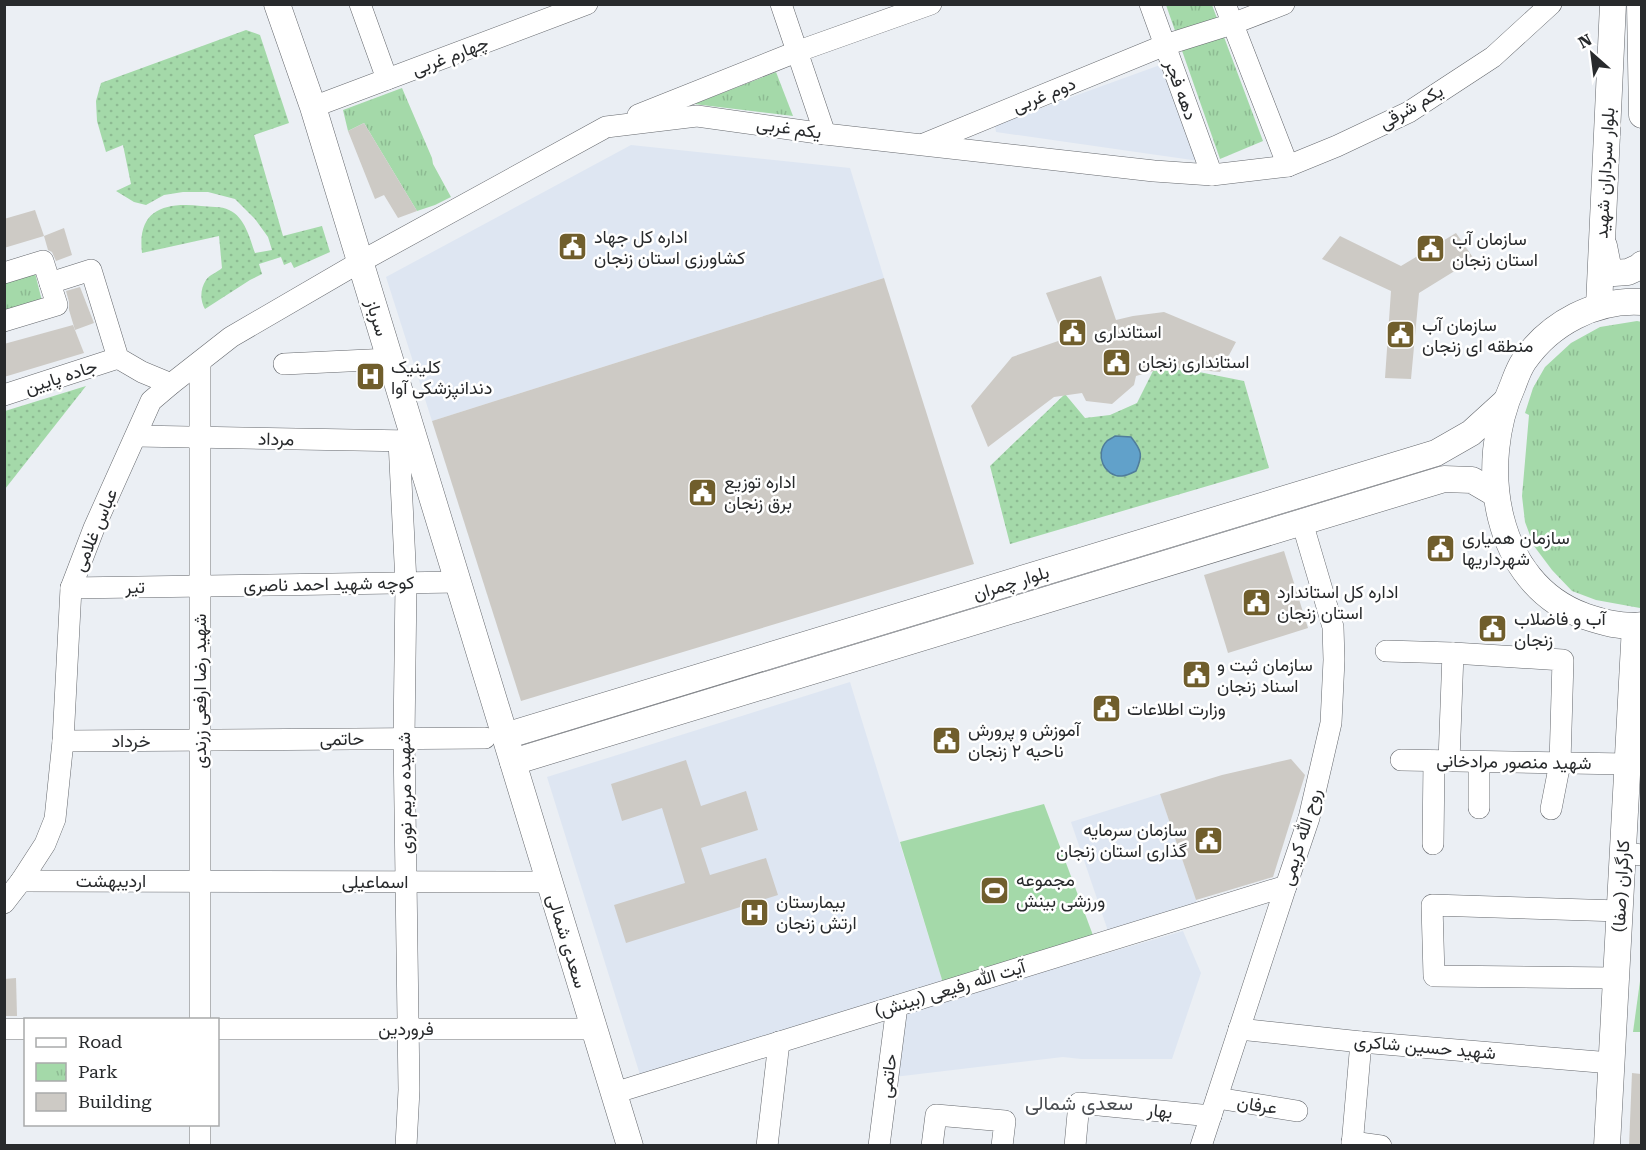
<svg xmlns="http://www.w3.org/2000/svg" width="1646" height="1150" viewBox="0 0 1646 1150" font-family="'Roboto Serif',Vazirmatn,serif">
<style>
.built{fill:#dee6f2}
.grass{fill:url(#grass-dots)}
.park{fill:url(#park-tufts)}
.pitch{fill:#a4d9a9}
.water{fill:#61a1ca;stroke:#507d9b;stroke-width:1.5}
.building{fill:#cdcac5}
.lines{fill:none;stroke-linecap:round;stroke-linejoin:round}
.minor-casing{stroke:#65686d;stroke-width:22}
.major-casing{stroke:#65686d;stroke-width:27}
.minor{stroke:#fff;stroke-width:21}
.major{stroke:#fff;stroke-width:26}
.labels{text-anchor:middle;stroke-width:5;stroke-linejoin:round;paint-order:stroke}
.street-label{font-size:18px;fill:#282a2c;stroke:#fff}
.poi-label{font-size:18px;fill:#282a2c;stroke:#fff;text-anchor:start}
.neighbourhood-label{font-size:20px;fill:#4b4e52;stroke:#fff}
</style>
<defs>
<pattern id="grass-dots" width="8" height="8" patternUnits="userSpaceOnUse" patternTransform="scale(1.5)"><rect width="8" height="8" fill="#a4d9a9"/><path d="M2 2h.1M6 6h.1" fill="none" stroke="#8dba92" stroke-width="1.8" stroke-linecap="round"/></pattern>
<pattern id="park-tufts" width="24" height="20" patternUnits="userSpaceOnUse" patternTransform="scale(1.5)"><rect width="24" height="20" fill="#a4d9a9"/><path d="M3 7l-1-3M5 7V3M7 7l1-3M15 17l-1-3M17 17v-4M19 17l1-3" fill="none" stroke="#8dba92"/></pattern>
</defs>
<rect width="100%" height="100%" fill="#ebeff4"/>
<g class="built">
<path d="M 1160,65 L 1199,161 L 996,132 L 995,125 Z"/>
<path d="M 631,145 L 850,168 L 884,278 L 432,421 L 386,277 Z"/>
<path d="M 361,370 L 378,371 L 380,384 L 361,384 Z"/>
<path d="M 850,682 L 943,983 L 641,1078 L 547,777 Z"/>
<path d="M 1160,794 L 1197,903 L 1108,931 L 1071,822 Z"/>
<path d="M 1183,931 L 1201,973 L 1172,1059 L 1081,1059 L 1063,1057 L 894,1077 L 904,1013 Z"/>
</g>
<g class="grass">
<path d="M 246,30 L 260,35 L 289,123 L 254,135 L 283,236 L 322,226 L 330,252 L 294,268 L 291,262 L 284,265 L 281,257 L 259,264 L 262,274 L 250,280 L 205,309 C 200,301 200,289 206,280 C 209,275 218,272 222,268 L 219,236 L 142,253 C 137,210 164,202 201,206 C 209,207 222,206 229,210 C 245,217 250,239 255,253 L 272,250 L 268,237 L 255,219 L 235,199 L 208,192 L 183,192 L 164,195 L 146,205 L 134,202 L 116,191 L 131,184 L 123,145 L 106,152 L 97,121 L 96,101 L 101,83 Z"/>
<path d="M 1154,369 L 1189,370 L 1244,381 L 1269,468 L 1010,544 L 990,466 L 1065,394 L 1085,418 L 1110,415 L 1137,403 Z"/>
<path d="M 86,386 L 5,489 L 5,411 Z"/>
</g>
<g class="park">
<path d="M 1166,5 L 1212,5 L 1263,141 L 1220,159 Z"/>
<path d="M 776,72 L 793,116 L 694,104 Z"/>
<path d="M 402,88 L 432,158 L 433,164 L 451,197 L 435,205 L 417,211 L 364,123 L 348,131 L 343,110 Z"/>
<path d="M 35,273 L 42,301 L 5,311 L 5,283 Z"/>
<path d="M 1637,321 L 1642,322 L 1642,608 L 1640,608 L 1596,600 L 1572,591 L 1552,570 L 1534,546 L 1525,522 L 1522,496 L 1529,415 L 1525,413 L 1533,388 L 1545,367 L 1571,343 L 1600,327 Z"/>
<path d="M 1641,974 L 1641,1032 L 1633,1032 Z"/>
</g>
<path class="pitch" d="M 1044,804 L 1094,938 L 943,983 L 900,842 Z"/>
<path class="water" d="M 1115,436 L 1131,437 C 1142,451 1143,455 1136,471 C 1132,473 1126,476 1122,476 C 1104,477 1094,454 1107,441 C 1108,440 1114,437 1115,436 Z"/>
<g class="building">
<path d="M 364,123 L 417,211 L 398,218 L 384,195 L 375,199 L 348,131 Z"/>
<path d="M 35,210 L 44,236 L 4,248 L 4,219 Z"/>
<path d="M 64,228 L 72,255 L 56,261 L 52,252 L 48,250 L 44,236 Z"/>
<path d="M 1456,233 L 1474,259 L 1419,293 L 1411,379 L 1385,378 L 1391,291 L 1322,259 L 1340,236 L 1401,266 Z"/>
<path d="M 1101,276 L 1116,320 L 1133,316 L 1164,312 L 1236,342 L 1220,372 L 1167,367 L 1136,376 L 1134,385 L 1112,404 L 1086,401 L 1082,393 L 1054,397 L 988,447 L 971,406 L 1012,357 L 1064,339 L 1046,293 Z"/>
<path d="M 884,278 L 974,564 L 521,701 L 432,421 Z"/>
<path d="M 80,287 L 94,323 L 75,330 L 69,310 L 69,302 L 66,291 Z"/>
<path d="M 73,325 L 84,353 L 4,377 L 4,344 Z"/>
<path d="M 1284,551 L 1308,628 L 1228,653 L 1204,575 Z"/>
<path d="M 1291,759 L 1305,775 L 1273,877 L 1196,900 L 1160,794 L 1222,775 Z"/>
<path d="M 686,760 L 701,806 L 746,791 L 758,830 L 701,848 L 710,875 L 766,858 L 778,895 L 626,943 L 614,905 L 685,883 L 662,808 L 622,821 L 611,784 Z"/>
<path d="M 16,978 L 17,1016 L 4,1016 L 4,979 Z"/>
<path d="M 1632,1073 L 1641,1074 L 1641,1146 L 1629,1146 Z"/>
</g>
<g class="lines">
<defs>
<g id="minor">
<path d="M 360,4 L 387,79"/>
<path d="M 781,4 L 825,134"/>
<path d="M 1150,4 L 1212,175"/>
<path d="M 1225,4 L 1288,166"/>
<path d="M 313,107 L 587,4"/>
<path d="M 638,115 L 796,52 L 931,4"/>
<path d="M 924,144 L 1165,45 L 1232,24 L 1284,4"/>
<path d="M 4,273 L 43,261 L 57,305 L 4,321"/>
<path d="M 50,283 L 91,270 L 118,358 L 142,372 L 171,384"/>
<path d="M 200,362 L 200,1020"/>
<path d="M 284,364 L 390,359"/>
<path d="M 4,395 L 118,358"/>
<path d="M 136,436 L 411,441"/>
<path d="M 399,441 L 406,583 L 404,738 L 409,1090 L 406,1146"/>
<path d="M 71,588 L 458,582"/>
<path d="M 1386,651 L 1453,653 L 1563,660 L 1560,763 L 1551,809"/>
<path d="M 63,741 L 485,738"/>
<path d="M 1401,760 L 1627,764"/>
<path d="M 1449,761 L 1453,653"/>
<path d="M 1479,762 L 1479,808"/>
<path d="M 1433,844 L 1434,761"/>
<path d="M 1623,853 L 1642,855"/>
<path d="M 21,881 L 549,882"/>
<path d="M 4,903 L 21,881 L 45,844 L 55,819 L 63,741 L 71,588 L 94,528 L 151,401 L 171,384 L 231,337 L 360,262 L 606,127 L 697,116 L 825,134 L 1154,171 L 1212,175 L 1288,166 L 1337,146 L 1409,112 L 1493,57 L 1551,4"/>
<path d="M 1616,978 L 1434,976 L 1432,905 L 1620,911"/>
<path d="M 4,1029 L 26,1029"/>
<path d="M 218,1029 L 594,1029"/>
<path d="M 1239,1029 L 1361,1042 L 1611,1063"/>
<path d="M 614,1093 L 1286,886"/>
<path d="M 1217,1098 L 1297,1111"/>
<path d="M 200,1124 L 200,1146"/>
<path d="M 1352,1142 L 1381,1146"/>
<path d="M 767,1146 L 779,1042"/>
<path d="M 879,1146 L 897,1006"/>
<path d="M 932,1146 L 936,1115 L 1005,1121 L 1002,1146"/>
<path d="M 1075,1146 L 1079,1103 L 1211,1116"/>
<path d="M 1201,1146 L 1286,886 L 1309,818 L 1331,723 L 1334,660 L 1333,627 L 1302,522"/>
<path d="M 1352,1146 L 1361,1042"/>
</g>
<g id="major">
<path d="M 277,4 L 313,107 L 630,1146"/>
<path d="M 1640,4 L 1642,115"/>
<path d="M 1604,246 L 1608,266 L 1614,273 L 1628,272 L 1641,266 L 1642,264"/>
<path d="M 1642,302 C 1596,299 1550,323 1524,361 C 1519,368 1516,377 1513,385 C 1477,464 1493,583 1584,616 C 1602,622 1622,628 1642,625"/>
<path d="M 1599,306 L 1613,4"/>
<path d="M 505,736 L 1436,453 L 1471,433 L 1504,403"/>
<path d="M 513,762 L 1444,479 L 1472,480 L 1496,494"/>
<path d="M 1607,1146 L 1635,626"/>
</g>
</defs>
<use href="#minor" class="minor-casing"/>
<use href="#major" class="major-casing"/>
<use href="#minor" class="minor"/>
<use href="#major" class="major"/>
</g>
<defs>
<symbol id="civic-square" viewBox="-11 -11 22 22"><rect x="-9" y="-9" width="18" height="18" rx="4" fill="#705e2c" stroke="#fff"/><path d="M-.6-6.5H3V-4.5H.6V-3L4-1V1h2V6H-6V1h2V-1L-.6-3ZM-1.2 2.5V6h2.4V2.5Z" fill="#fff"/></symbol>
<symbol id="hospital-square" viewBox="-11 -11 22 22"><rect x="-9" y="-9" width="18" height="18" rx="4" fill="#705e2c" stroke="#fff"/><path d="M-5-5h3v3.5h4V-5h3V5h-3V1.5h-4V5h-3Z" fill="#fff"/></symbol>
<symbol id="stadium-square" viewBox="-11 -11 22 22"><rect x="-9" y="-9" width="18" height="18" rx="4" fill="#705e2c" stroke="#fff"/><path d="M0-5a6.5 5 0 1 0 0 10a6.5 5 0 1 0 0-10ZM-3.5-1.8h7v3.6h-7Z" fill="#fff"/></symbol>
</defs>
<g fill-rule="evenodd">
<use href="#civic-square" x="556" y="230" width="33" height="33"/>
<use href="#civic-square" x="1414" y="232" width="33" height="33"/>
<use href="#civic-square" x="1056" y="316" width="33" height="33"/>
<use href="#civic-square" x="1384" y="318" width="33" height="33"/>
<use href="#civic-square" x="1100" y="346" width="33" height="33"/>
<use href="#hospital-square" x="354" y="360" width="33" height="33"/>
<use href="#civic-square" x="686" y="476" width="33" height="33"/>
<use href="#civic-square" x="1424" y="532" width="33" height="33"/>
<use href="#civic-square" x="1240" y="586" width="33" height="33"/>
<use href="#civic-square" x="1476" y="612" width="33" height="33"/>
<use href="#civic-square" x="1180" y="658" width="33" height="33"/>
<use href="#civic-square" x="1090" y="692" width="33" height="33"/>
<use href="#civic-square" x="930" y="724" width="33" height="33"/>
<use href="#civic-square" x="1192" y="824" width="33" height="33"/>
<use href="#stadium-square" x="978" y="874" width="33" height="33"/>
<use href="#hospital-square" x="738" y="896" width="33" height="33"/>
</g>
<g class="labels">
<g class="street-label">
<text transform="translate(450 56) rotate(-21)" y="6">چهارم غربی</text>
<text transform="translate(1181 90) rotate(70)" y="6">دهه فجر</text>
<text transform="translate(1044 95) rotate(-22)" y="6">دوم غربی</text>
<text transform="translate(1411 107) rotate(-30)" y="6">یکم شرقی</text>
<text transform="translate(789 128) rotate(8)" y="6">یکم غربی</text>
<text transform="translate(1605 173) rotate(-87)" y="6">بلوار سرداران شهید</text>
<text transform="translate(377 318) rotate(73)" y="6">سرباز</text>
<text transform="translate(61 377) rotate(-18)" y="6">جاده پایین</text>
<text transform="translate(276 439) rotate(1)" y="6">مرداد</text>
<text transform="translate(95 530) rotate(-67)" y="6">عباس غلامی</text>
<text transform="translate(1011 583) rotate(-17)" y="6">بلوار چمران</text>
<text transform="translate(329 584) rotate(-1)" y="6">کوچه شهید احمد ناصری</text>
<text transform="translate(135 587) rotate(-1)" y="6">تیر</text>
<text transform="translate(200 691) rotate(-90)" y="6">شهید رضا ارفعی زرندی</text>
<text transform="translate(342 739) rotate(-1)" y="6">حاتمی</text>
<text x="131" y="747">خرداد</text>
<text transform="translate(1514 762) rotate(1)" y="6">شهید منصور مرادخانی</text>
<text transform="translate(405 793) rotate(-91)" y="6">شهیده مریم نوری</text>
<text transform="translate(1301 837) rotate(-73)" y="6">روح الله کریمی</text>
<text x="111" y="887">اردیبهشت</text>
<text x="375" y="888">اسماعیلی</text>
<text transform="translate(1621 886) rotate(-87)" y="6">کارگران (صفا)</text>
<text transform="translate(567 941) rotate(73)" y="6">سعدی شمالی</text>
<text transform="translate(950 989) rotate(-17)" y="6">آیت الله رفیعی (بینش)</text>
<text x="406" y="1035">فروردین</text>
<text transform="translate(1425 1047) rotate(5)" y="6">شهید حسین شاکری</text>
<text transform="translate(888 1076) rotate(-83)" y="6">حاتمی</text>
<text transform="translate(1257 1105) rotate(9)" y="6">عرفان</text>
<text transform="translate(1160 1111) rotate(6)" y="6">بهار</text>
</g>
<g class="poi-label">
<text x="594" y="243">اداره کل جهاد<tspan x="594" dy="21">کشاورزی استان زنجان</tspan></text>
<text x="1452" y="245">سازمان آب<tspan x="1452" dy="21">استان زنجان</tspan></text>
<text x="1422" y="331">سازمان آب<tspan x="1422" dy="21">منطقه ای زنجان</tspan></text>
<text x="1094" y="338">استانداری</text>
<text x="1138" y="368">استانداری زنجان</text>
<text x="391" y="373">کلینیک<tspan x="391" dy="21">دندانپزشکی آوا</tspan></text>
<text x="724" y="488">اداره توزیع<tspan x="724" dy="21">برق زنجان</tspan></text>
<text x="1462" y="544">سازمان همیاری<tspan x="1462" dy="21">شهرداریها</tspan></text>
<text x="1277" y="598">اداره کل استاندارد<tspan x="1277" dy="21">استان زنجان</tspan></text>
<text x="1514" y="625">آب و فاضلاب<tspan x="1514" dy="21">زنجان</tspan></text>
<text x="1217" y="671">سازمان ثبت و<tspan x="1217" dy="21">اسناد زنجان</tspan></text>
<text x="1127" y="715">وزارت اطلاعات</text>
<text x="968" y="736">آموزش و پرورش<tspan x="968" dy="21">ناحیه ۲ زنجان</tspan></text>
<text x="1187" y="836" text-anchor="end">سازمان سرمایه<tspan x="1187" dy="21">گذاری استان زنجان</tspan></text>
<text x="1016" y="886">مجموعه<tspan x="1016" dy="21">ورزشی بینش</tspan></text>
<text x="776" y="908">بیمارستان<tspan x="776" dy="21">ارتش زنجان</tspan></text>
</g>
<g class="neighbourhood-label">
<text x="1079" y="1110">سعدی شمالی</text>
</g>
</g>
<rect width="1646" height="1150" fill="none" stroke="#282a2c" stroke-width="12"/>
<rect x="24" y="1018" width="195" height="108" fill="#ffffff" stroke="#a9aaab" stroke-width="1.5"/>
<rect x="36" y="1038" width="30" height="9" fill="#ffffff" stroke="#a9aaab" stroke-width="1.5"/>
<text x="78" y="1048" font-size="18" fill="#282a2c">Road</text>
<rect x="36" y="1063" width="30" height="18" fill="url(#park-tufts)" stroke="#a9aaab" stroke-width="1.5"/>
<text x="78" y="1078" font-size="18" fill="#282a2c">Park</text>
<rect x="36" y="1093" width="30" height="18" fill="#cdcac5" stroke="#a9aaab" stroke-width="1.5"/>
<text x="78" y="1108" font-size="18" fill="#282a2c">Building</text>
<g transform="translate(1592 54) rotate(332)" stroke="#ffffff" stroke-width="4.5" paint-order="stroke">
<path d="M0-4.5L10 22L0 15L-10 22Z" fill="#282a2c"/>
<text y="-9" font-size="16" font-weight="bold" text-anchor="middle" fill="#282a2c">N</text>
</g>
</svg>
